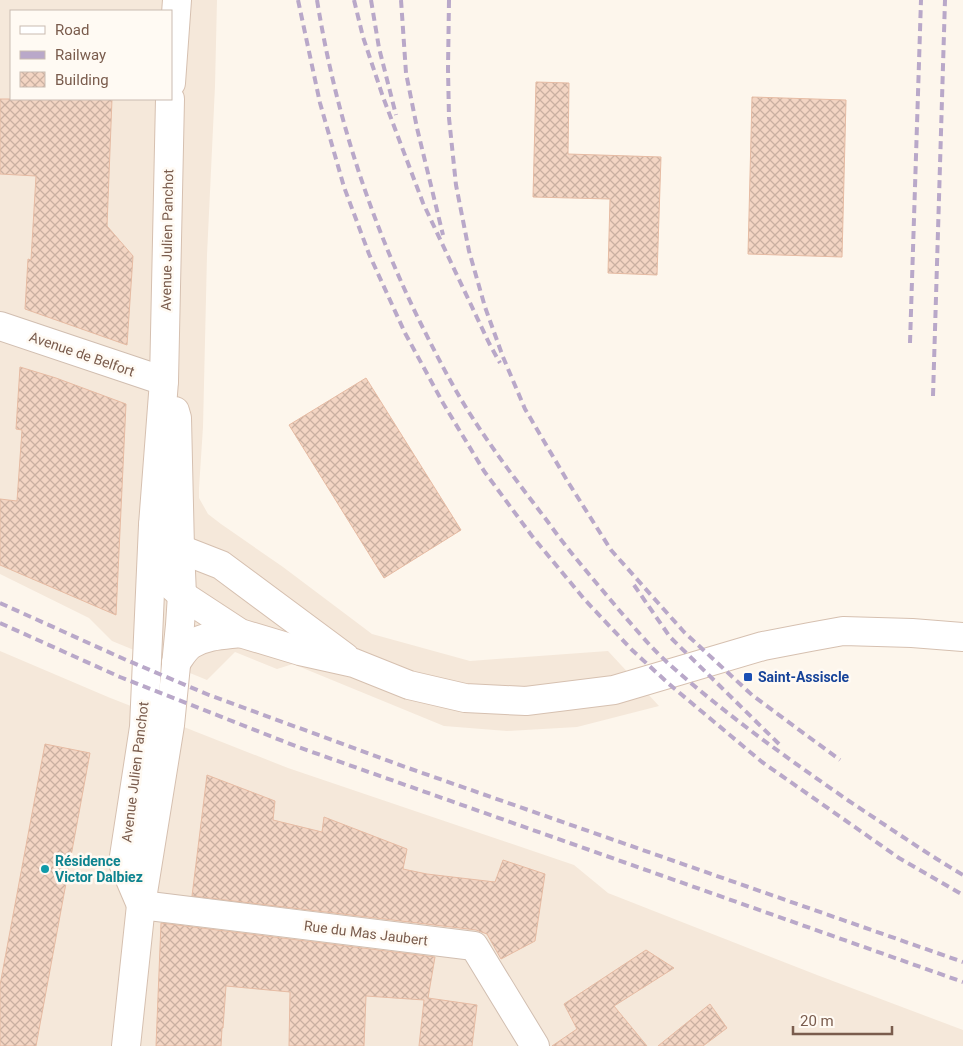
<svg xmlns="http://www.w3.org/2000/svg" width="963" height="1046" viewBox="0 0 963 1046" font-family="Roboto,sans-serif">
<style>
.residential{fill:#f5e8da;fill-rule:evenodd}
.building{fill:url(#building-cross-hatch);stroke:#e6bba3}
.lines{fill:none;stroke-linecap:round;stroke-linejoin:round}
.street-casing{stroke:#d1beb0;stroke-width:30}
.secondary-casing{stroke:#d6c0b0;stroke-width:30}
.street{stroke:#fff;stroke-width:28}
.secondary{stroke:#fff;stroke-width:28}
.rail{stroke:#b9a8c9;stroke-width:4;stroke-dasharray:8 5;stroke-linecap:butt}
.transit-dot{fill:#1a4fb4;stroke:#fffaf3;stroke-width:2}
.culture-dot{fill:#0f9aa8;stroke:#fffaf3;stroke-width:2}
.labels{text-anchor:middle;stroke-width:5;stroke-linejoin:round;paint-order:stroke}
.street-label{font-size:14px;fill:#7a5c4d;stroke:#fffaf3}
.transit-label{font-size:14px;font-weight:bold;fill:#164399;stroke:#fffaf3;text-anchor:start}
.culture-label{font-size:14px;font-weight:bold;fill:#0d838f;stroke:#fffaf3;text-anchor:start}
</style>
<defs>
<pattern id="building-cross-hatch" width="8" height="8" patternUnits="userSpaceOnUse" patternTransform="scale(1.25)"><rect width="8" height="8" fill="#f3d5c3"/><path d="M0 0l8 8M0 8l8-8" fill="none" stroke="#cab0a1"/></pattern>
</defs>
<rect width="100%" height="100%" fill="#fdf6ec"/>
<g class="residential">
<path d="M 0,0 L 217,0 L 215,86 L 207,255 L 203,427 L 199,488 L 199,498 L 208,514 L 221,524 L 283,567 L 372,634 L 470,661 L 608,651 L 659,706 L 577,727 L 507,731 L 444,726 L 293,664 L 277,669 L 235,652 L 207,680 L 112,641 L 89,618 L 0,574 ZM 11,11 L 171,11 L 171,99 L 11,99 Z"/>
<path d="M 0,651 L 108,697 L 288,768 L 574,865 L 608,893 L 817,975 L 963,1030 L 963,1046 L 0,1046 Z"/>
</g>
<g class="building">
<path d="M 536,82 L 569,83 L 568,154 L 661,157 L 657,275 L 608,273 L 610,199 L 533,197 Z"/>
<path d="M 752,97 L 846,100 L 842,257 L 748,254 Z"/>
<path d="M 0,99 L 112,99 L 107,226 L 133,256 L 127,345 L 25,309 L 28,259 L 31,260 L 36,176 L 0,174 Z"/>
<path d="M 20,367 L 56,378 L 126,404 L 116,615 L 0,565 L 0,499 L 17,501 L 22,430 L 16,429 Z"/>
<path d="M 366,378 L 461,530 L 384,578 L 289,425 Z"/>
<path d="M 45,744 L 90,753 L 36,1046 L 0,1046 L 0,985 Z"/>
<path d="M 207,775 L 275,801 L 273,820 L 322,832 L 324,817 L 407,849 L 403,869 L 427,874 L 495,882 L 503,860 L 545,874 L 535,941 L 501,959 L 487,934 L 476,930 L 192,896 Z"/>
<path d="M 161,923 L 435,957 L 428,998 L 477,1005 L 472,1046 L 419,1046 L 424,1000 L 366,996 L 364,1046 L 289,1046 L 290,992 L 226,986 L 223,1028 L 222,1028 L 221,1046 L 156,1046 Z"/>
<path d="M 646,950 L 674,968 L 614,1006 L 647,1046 L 552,1046 L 577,1029 L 564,1004 Z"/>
<path d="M 710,1004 L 727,1028 L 703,1046 L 658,1046 Z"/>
</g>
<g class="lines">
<defs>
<g id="street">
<path d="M 0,326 L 164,381"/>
<path d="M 141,905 L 474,946 L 535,1046"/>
</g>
<g id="secondary">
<path d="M 171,83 L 177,0"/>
<path d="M 153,525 L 162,577 L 182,595 L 240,633 L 300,651 L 354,663 L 409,685 L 465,698 L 526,701 L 614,690 L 763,646 L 810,637 L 843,631 L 912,633 L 963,637"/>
<path d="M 180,549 L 221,565 L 345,657"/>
<path d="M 176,663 C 181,656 185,648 192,644 C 207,635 224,635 240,633"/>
<path d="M 141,905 L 123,863 L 144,727 L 153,525 L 164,381 L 170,99"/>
<path d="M 126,1046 L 141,905 L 170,725 L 180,625 L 182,595 L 180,549 L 177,418 L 175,411"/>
</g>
</defs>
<use href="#street" class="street-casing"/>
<use href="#secondary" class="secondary-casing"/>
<use href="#street" class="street"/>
<use href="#secondary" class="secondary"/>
<g class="rail">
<path d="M 298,0 L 320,103 L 344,187 L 369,254 L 405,333 L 443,403 L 484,471 L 532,536 L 585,600 L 632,650 L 669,684 L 762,762 L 899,858 L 963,895"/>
<path d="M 317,0 C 335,112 370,220 420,322 C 436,354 452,386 472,417 C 495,453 522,488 548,522 C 570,553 595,581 619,610 C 635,628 651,648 669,664 C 725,714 787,758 849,801 C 887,826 924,852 963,875"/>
<path d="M 354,0 L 363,37 L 383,97 L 423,203 L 489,343 L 500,363"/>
<path d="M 371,0 L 379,48 L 396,115"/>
<path d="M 401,0 L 406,73 L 417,128 L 443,235"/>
<path d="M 449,0 L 448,69 L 449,118 L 456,185 L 469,251 L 485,307 L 503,357 L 525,409 L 568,482 L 611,550 L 684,632 L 752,695 L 840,760"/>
<path d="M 910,343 L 921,0"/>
<path d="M 933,396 L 945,0"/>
<path d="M 634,585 L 670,637 L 780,745"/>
<path d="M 0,603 L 124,659 L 209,695 L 411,769 L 963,962"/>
<path d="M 0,623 L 120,677 L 298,747 L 963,982"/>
</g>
</g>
<rect class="transit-dot" x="743" y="672" width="10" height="10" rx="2.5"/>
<circle class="culture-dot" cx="45" cy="869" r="5"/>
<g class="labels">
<g class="street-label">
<text transform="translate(167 240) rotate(-89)" y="5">Avenue Julien Panchot</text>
<text transform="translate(82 354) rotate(19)" y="5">Avenue de Belfort</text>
<text transform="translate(135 772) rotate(-83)" y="5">Avenue Julien Panchot</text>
<text transform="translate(366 933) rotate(7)" y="5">Rue du Mas Jaubert</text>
</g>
<g class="transit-label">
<text x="758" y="682">Saint-Assiscle</text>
</g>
<g class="culture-label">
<text x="55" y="866">Résidence<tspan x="55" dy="16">Victor Dalbiez</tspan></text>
</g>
</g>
<rect x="10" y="10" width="162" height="90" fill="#fffaf3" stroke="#cabbb1"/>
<rect x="20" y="26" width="25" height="8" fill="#ffffff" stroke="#cabbb1"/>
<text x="55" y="35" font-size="15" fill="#7a5c4d">Road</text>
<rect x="20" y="51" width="25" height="8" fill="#b9a8c9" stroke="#cabbb1"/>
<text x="55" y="60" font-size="15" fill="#7a5c4d">Railway</text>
<rect x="20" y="72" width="25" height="15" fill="url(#building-cross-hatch)" stroke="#cabbb1"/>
<text x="55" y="85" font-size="15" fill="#7a5c4d">Building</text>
<path d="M793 1026v8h99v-8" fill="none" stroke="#7a5c4d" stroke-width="2.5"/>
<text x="800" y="1026" font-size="15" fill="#7a5c4d" stroke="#fffaf3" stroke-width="4" paint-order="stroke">20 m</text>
</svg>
